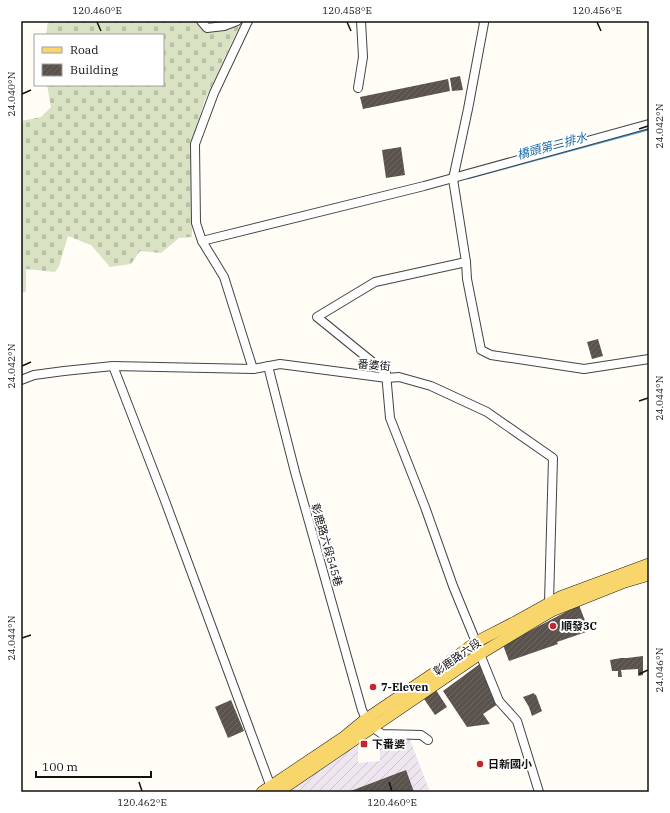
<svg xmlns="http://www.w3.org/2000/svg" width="670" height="813" viewBox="0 0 670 813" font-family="'IBM Plex Serif','Noto Sans TC',serif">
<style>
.industrial{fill:url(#industrial-furrows)}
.cemetery{fill:url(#cemetery-stones)}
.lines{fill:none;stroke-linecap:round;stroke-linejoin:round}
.stream{stroke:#3f96cf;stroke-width:2.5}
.building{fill:url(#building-hatch)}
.minor-casing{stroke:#444;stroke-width:10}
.major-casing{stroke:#222;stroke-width:12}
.minor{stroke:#fff;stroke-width:8}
.major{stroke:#f9d66b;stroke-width:11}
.ticks{fill:none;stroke:#111;stroke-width:1.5}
.poi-dot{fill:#c4262e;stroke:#fff;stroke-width:1.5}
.labels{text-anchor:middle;stroke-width:4;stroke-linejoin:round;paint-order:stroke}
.street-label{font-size:11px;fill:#111;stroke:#fff}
.poi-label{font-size:11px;font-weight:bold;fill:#111;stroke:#fff;text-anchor:start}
.water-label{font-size:12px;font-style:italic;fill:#1768a6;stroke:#fff}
.neatline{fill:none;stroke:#111;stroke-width:1.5}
.ticks-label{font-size:10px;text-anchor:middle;fill:#111}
</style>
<defs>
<pattern id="industrial-furrows" width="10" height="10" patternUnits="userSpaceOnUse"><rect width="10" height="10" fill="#eee6ef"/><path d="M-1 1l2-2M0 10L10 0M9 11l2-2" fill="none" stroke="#cbc4cc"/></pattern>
<pattern id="cemetery-stones" width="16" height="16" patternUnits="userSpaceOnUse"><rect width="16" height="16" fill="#d9e3c4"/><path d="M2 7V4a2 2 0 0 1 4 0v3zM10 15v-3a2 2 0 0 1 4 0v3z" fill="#b9c2a7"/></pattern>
<pattern id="building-hatch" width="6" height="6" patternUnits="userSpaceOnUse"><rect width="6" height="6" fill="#5a524d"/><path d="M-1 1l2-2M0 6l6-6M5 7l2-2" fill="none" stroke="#6d6662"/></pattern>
</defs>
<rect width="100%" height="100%" fill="#fffdf5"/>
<path class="industrial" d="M 379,737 L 409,737 L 430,792 L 289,792 L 358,743 L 358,763 L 380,761 Z"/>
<path class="cemetery" d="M 48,21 L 208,21 L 207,30 L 243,22 L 236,33 L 204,102 L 192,142 L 192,237 L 179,238 L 161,253 L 140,251 L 131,264 L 110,267 L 91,245 L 68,236 L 59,266 L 55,272 L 26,269 L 26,292 L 21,293 L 21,121 L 41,117 L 51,107 L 47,85 L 163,85 L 163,35 L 46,35 Z"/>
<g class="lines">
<path class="stream" d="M 468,178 L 649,129"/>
</g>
<g class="building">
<path d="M 460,76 L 463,90 L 452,91 L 450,78 Z"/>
<path d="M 448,79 L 450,91 L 363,109 L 360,97 Z"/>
<path d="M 401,147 L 405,175 L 386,178 L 382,150 Z"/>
<path d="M 598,339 L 603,356 L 592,359 L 587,342 Z"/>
<path d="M 579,605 L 589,631 L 557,642 L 558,644 L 509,661 L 503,645 Z"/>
<path d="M 643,656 L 643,675 L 638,676 L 638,669 L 621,670 L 622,677 L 618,677 L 618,671 L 612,671 L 610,660 L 621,658 L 627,658 Z"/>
<path d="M 481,663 L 486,670 L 482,673 L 494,689 L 490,692 L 498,704 L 483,714 L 490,724 L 467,727 L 443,691 Z"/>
<path d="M 436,690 L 447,707 L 435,715 L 424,699 Z"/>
<path d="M 534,693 L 534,694 L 536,695 L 542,711 L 532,716 L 529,707 L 523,697 Z"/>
<path d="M 231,700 L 244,731 L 228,738 L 215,707 Z"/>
<path d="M 406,770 L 414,792 L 348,792 Z"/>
</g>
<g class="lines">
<defs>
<g id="minor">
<path d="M 201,21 L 207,28 L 224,26 L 237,21"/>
<path d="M 248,21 L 214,93 L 195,144 L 196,223 L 202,241 L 224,277 L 253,369"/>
<path d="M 483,21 L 484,23 L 468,109 L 453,179 L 466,262 L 467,279 L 481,350 L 491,355 L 584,369 L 649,359"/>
<path d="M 358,88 L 363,57 L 361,21"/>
<path d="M 202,241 L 424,186 L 649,124"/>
<path d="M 466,262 L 375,282 L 317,317 L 386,373 L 390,418 L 425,507 L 453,586 L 476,642 L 480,654 L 499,701 L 517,721 L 539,792"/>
<path d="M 113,366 L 164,498 L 272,790"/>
<path d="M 268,366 L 295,472 L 362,710 L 366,719 L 372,727 L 382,734 L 421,735 L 428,740"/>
<path d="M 21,380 L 34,375 L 64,371 L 113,366 L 253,369 L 280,364 L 387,378 L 399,377 L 431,386 L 487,412 L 553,458 L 549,602 L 551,607"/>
</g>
<g id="major">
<path d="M 262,792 L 344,737 L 366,719 L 437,671 L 476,642 L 515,622 L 560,597 L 649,564"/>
<path d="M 278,792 L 480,654 L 538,619 L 552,611 L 625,582 L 649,575"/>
</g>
</defs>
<use href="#minor" class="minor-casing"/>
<use href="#major" class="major-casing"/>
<use href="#minor" class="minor"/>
<use href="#major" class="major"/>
</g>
<path class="ticks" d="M 97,22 L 101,31M 347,22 L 351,31M 597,22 L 601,31M 22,94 L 31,90M 639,129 L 648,126M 22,366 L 31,362M 639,401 L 648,398M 22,638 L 31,635M 639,674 L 648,670M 139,782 L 142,791M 389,782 L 392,791"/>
<g class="poi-dot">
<circle cx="553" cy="626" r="4"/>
<circle cx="373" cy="687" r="4"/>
<rect x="360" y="740" width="8" height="8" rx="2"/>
<circle cx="480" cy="764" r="4"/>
</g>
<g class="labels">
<g class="street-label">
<text transform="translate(374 365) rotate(5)" y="4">番婆街</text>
<text transform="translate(327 545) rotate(74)" y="4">彰鹿路六段545巷</text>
<text transform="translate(457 657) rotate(-35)" y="4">彰鹿路六段</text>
</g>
<g class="poi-label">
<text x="561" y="630">順發3C</text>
<text x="381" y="691">7-Eleven</text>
<text x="372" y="748">下番婆</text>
<text x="488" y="768">日新國小</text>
</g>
<g class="water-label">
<text transform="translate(552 146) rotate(-15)" y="4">橋頭第二排水</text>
</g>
</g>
<rect width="670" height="813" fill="none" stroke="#ffffff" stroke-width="44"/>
<rect x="34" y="34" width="130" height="52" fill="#ffffff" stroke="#a0a0a0"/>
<rect x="42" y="47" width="20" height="6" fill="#f9d66b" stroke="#a0a0a0"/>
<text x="70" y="54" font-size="12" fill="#111111">Road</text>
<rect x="42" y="64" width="20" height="12" fill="url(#building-hatch)" stroke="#a0a0a0"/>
<text x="70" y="74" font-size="12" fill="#111111">Building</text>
<path d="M36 771v6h115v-6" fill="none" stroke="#111111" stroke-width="2"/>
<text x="42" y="771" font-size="12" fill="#111111" stroke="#ffffff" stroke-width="3" paint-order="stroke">100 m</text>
<rect x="22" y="22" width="626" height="769" class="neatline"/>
<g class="ticks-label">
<text x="97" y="14">120.460°E</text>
<text x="347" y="14">120.458°E</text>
<text x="597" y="14">120.456°E</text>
<text transform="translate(11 94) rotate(-90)" y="4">24.040°N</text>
<text transform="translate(659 126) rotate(-90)" y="4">24.042°N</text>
<text transform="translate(11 366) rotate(-90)" y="4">24.042°N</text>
<text transform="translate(659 398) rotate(-90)" y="4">24.044°N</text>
<text transform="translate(11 638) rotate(-90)" y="4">24.044°N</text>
<text transform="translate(659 670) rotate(-90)" y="4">24.046°N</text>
<text x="142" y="806">120.462°E</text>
<text x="392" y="806">120.460°E</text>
</g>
</svg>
